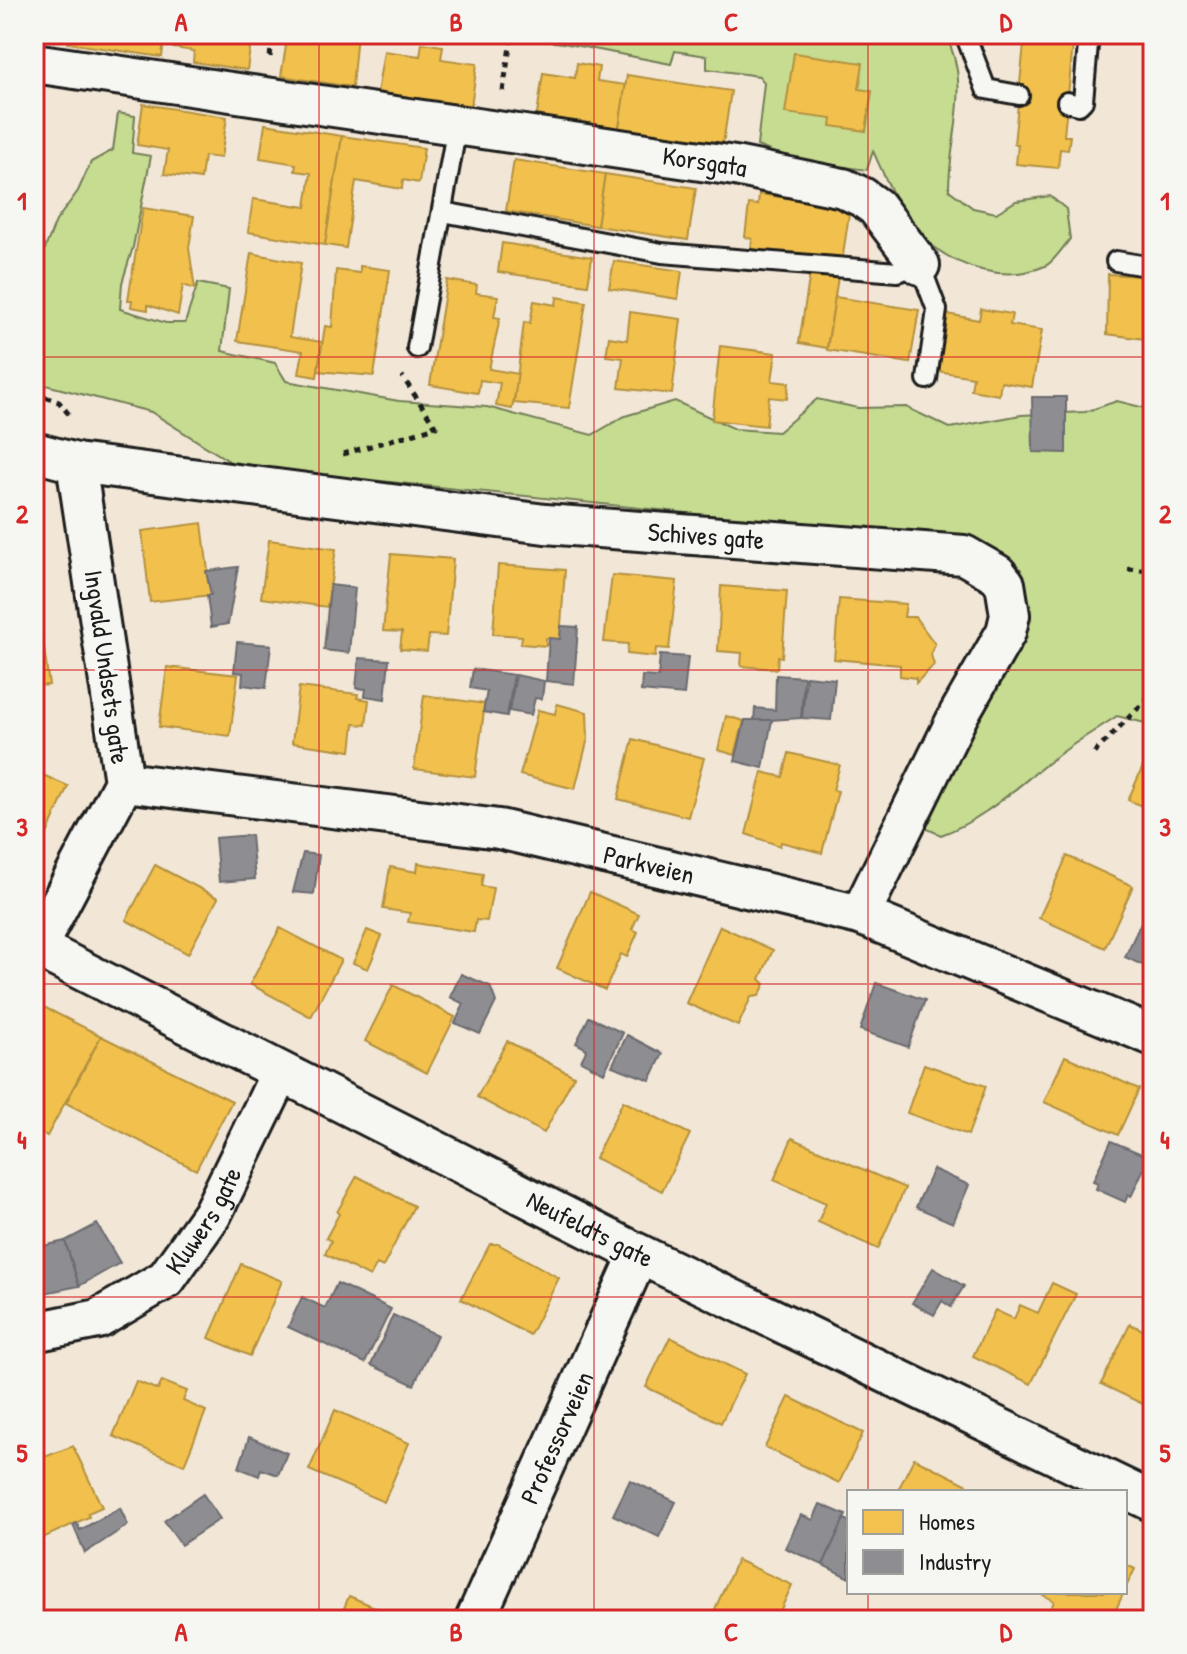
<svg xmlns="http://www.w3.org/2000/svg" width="1187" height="1654" viewBox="0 0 1187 1654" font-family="'Patrick Hand',sans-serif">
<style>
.green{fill:#c6dc91;stroke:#717c56;stroke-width:2}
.homes{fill:#f2c14e;stroke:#b2903f;stroke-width:2}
.industry{fill:#8d8d92;stroke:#6b6b6f;stroke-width:2}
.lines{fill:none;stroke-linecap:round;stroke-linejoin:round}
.lane-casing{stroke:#1c1c1c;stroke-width:24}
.street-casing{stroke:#1c1c1c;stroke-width:44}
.path{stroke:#1c1c1c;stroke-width:5;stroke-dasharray:6 6;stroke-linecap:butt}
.lane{stroke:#f6f6f2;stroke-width:18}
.street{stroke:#f6f6f2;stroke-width:38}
.grid{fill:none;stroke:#d62828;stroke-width:2;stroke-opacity:0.55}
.labels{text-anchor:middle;stroke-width:8;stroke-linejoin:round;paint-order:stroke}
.street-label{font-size:26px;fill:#1c1c1c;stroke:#f6f6f2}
.neatline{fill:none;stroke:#d62828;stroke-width:3}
.grid-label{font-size:26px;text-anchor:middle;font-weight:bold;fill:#d62828}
</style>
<rect width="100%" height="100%" fill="#f2e7d7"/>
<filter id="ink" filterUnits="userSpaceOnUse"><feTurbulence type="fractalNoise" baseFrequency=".0125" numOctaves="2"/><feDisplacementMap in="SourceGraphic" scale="16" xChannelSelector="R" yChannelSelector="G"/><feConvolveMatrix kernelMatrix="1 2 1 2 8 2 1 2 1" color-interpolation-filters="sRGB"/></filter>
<g filter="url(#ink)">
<g class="green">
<path d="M 481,34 L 945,34 C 973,87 949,134 949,190 L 973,208 L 996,213 L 1016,201 L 1050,196 L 1066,209 L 1070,239 C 1063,247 1054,262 1045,266 C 1006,283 959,269 928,242 C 902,219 887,182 873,151 L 867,170 L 770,157 L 770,151 L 757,146 L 764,83 L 759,76 L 707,69 L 707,56 L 675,51 L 671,64 L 563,43 Z"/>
<path d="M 118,113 L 135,116 L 132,153 L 151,156 L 133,247 L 122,283 L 120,309 L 166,323 L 185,323 L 198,283 L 229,289 L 222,351 L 275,363 L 286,381 L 399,401 L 487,407 L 592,435 L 625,416 L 675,401 L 735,429 L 778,432 L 817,399 L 858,408 L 906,407 L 950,428 L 1021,415 L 1085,412 L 1117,401 L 1153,410 L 1153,725 L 1117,716 C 1093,732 1067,747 1044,766 C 1010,793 982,820 941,835 L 925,828 C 938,748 1015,693 1029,613 C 1031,604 1024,587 1020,578 C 1014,565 995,554 985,544 L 237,466 L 151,412 L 34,382 L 34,258 L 42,256 L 56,221 L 78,191 L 91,162 L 113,150 Z"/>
</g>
<g class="homes">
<path d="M 69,34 L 252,34 L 247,70 L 193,62 L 194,51 L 173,48 L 174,42 L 164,40 L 162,57 L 68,43 Z"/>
<path d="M 288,34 L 357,34 L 352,87 L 281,76 Z"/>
<path d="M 1025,34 L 1074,34 L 1064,136 L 1070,136 L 1068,150 L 1060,149 L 1058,168 L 1016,164 L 1018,144 L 1014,144 Z"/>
<path d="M 422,43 L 443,46 L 441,59 L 477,64 L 471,106 L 377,93 L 384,51 L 420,56 Z"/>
<path d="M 794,53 L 863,63 L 859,89 L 872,91 L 866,131 L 831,126 L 832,119 L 785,113 Z"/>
<path d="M 577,63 L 599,67 L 597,81 L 626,85 L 619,128 L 537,115 L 543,73 L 575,78 Z"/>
<path d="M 627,75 L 731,91 L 723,144 L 619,128 Z"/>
<path d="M 143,104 L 227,117 L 221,158 L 204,156 L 201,179 L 164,174 L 168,150 L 137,145 Z"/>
<path d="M 265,124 L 342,136 L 325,245 L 248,232 L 253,199 L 306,207 L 311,173 L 295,171 L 296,164 L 260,158 Z"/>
<path d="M 342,136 L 424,148 L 419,183 L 403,180 L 402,189 L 356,181 L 346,248 L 325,245 Z"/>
<path d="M 514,160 L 605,174 L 597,226 L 506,211 Z"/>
<path d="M 605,174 L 696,188 L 688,240 L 597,226 Z"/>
<path d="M 759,194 L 850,207 L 842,262 L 751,249 L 752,239 L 745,237 L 749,204 L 758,205 Z"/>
<path d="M 143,208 L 194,216 L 189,248 L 195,289 L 183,285 L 178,315 L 148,305 L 148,310 L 131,307 L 132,300 L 128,300 Z"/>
<path d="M 502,243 L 592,257 L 588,285 L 498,272 Z"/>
<path d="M 251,253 L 301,263 L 290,337 L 322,342 L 317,377 L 299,374 L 303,351 L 237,341 Z"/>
<path d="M 614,261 L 682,271 L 678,299 L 609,288 Z"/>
<path d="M 360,266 L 390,270 L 374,376 L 318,371 L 325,326 L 332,327 L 336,270 L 360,273 Z"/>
<path d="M 810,273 L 838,277 L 827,348 L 799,343 Z"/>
<path d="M 1108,274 L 1153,277 L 1153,340 L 1107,334 Z"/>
<path d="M 447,280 L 477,285 L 476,293 L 498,296 L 494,317 L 500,318 L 489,369 L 519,374 L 512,409 L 496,406 L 500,383 L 480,380 L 478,393 L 430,385 Z"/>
<path d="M 557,297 L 586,302 L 569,408 L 514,403 L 524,322 L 530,323 L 534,301 L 556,305 Z"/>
<path d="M 835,297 L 919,310 L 910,363 L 827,350 Z"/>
<path d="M 981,309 L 1012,314 L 1010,325 L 1042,330 L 1032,387 L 1001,382 L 999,395 L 971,390 L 973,377 L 937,371 L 947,314 L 979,320 Z"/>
<path d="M 630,312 L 681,319 L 672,394 L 619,388 L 623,358 L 606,356 L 609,337 L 627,340 Z"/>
<path d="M 720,346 L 776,353 L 772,381 L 789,383 L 787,399 L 769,397 L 766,426 L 712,420 Z"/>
<path d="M 34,497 L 41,498 L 34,549 Z"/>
<path d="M 202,523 L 211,595 L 150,602 L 142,531 Z"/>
<path d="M 269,540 L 336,549 L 327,607 L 261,598 Z"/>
<path d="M 391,554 L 453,559 L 446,636 L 429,635 L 427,651 L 400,649 L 402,632 L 383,631 Z"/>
<path d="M 498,565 L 565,570 L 560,639 L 546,638 L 546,646 L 521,644 L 522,636 L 493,634 Z"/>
<path d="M 612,575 L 677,581 L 669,649 L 656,648 L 655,657 L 627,654 L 628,644 L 604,642 Z"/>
<path d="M 721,586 L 787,591 L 782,657 L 778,656 L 777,669 L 741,666 L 742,653 L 718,651 Z"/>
<path d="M 839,599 L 906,604 L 904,617 L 915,617 L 935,644 L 931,655 L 934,665 L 916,683 L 916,678 L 900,676 L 900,665 L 834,659 Z"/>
<path d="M 40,618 L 49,685 L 34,686 L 34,619 Z"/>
<path d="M 167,667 L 238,675 L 230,736 L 159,727 Z"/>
<path d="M 299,687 L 358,694 L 357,698 L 369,700 L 366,725 L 354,724 L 351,751 L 292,743 Z"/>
<path d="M 424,695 L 485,704 L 475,777 L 414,769 Z"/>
<path d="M 557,704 L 587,712 L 588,738 L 575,789 L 520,775 L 538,710 L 555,714 Z"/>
<path d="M 726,716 L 744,721 L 735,755 L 718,750 Z"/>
<path d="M 633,739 L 704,758 L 688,817 L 618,799 Z"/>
<path d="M 789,753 L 840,765 L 833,790 L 838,791 L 822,853 L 781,842 L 780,846 L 746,834 L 762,772 L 783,777 Z"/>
<path d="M 1144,764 L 1153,768 L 1153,811 L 1128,800 Z"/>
<path d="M 34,771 L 68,786 L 34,864 Z"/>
<path d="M 1067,856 L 1133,886 L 1105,948 L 1039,918 Z"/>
<path d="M 418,863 L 483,874 L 481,886 L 493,888 L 487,921 L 476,920 L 474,932 L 408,922 L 410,913 L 383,909 L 390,867 L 417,872 Z"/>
<path d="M 155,865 L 218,898 L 188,954 L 126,920 Z"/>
<path d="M 590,892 L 639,914 L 632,929 L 638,932 L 627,957 L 621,954 L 605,990 L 557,968 Z"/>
<path d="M 720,926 L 773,950 L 760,979 L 765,984 L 759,996 L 751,997 L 738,1026 L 686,1003 Z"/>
<path d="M 280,928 L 341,960 L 311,1017 L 250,984 Z"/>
<path d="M 367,930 L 382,936 L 368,969 L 353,963 Z"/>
<path d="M 393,985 L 455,1017 L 427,1073 L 365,1041 Z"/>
<path d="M 34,1002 L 101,1036 L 47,1136 L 34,1128 Z"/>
<path d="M 101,1036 L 232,1101 L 196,1170 L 66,1103 Z"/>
<path d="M 507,1041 L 574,1076 L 544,1133 L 477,1097 Z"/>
<path d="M 1065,1056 L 1139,1089 L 1118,1135 L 1044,1102 Z"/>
<path d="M 924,1064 L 986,1086 L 968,1135 L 907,1113 Z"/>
<path d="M 623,1101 L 690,1134 L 662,1191 L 595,1158 Z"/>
<path d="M 792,1138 L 905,1188 L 878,1249 L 818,1222 L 826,1203 L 774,1180 Z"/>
<path d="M 357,1176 L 414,1206 L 383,1267 L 377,1264 L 370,1277 L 325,1254 L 331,1241 L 326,1238 L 339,1214 L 337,1212 Z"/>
<path d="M 490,1244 L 498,1244 L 559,1278 L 530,1335 L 461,1299 Z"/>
<path d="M 241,1264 L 282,1281 L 250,1356 L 209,1338 Z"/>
<path d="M 1052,1283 L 1076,1294 L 1031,1384 L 973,1356 L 995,1310 L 1014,1319 L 1020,1305 L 1038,1313 Z"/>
<path d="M 1130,1324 L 1153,1335 L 1153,1409 L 1101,1384 Z"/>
<path d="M 670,1337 L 745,1374 L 721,1423 L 646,1387 Z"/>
<path d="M 136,1381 L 158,1390 L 162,1381 L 187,1391 L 183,1401 L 206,1411 L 184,1465 L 113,1436 Z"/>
<path d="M 789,1397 L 863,1433 L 839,1483 L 765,1447 Z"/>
<path d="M 335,1410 L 409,1443 L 384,1502 L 309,1470 Z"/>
<path d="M 73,1446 L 102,1507 L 88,1513 L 89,1517 L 34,1542 L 34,1461 Z"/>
<path d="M 914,1458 L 974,1488 L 973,1492 L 897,1492 Z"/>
<path d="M 737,1560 L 792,1585 L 776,1620 L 710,1620 Z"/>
<path d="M 1125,1564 L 1135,1569 L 1125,1589 Z"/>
<path d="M 1044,1592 L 1124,1592 L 1111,1620 L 1070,1620 L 1050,1611 L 1054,1601 L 1043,1595 Z"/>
<path d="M 349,1596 L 405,1620 L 339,1620 Z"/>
</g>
<g class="industry">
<path d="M 1032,397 L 1066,397 L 1066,453 L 1033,452 Z"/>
<path d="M 238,567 L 228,624 L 211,627 L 207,595 L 211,595 L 206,571 Z"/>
<path d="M 330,585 L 355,588 L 349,653 L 324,650 Z"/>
<path d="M 561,626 L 578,627 L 574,684 L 546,681 L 549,638 L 560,639 Z"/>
<path d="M 237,642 L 271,645 L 266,688 L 242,685 L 243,673 L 234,672 Z"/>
<path d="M 660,655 L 688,657 L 684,695 L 641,691 L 642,676 L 658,677 Z"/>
<path d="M 359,658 L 389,660 L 385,699 L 365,696 L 366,689 L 356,688 Z"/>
<path d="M 473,669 L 514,675 L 507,716 L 483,712 L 487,691 L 470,688 Z"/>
<path d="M 516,675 L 544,681 L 542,699 L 535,698 L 531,715 L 509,711 Z"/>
<path d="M 776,675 L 804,677 L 801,718 L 754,721 L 755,708 L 775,710 Z"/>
<path d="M 806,676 L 835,679 L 831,720 L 802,718 Z"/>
<path d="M 745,720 L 772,720 L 763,768 L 735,761 Z"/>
<path d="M 251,835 L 255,879 L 219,882 L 215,838 Z"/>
<path d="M 303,853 L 319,855 L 314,894 L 293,892 Z"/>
<path d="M 1143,918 L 1153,922 L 1153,970 L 1125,957 Z"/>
<path d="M 461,974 L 490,986 L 496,1002 L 480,1034 L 455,1023 L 464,1004 L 450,997 Z"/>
<path d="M 876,983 L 925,1000 L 908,1047 L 860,1030 Z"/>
<path d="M 589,1017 L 623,1033 L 604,1073 L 581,1061 L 587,1049 L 576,1043 Z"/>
<path d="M 627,1035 L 663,1054 L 650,1080 L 612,1066 Z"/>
<path d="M 1111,1141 L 1149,1157 L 1131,1197 L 1128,1195 L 1125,1202 L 1096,1189 L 1098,1183 L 1093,1181 Z"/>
<path d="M 933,1169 L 969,1185 L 953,1223 L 916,1207 Z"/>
<path d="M 97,1224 L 120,1263 L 79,1286 L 65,1241 Z"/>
<path d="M 65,1241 L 79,1286 L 34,1295 L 34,1248 Z"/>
<path d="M 933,1268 L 964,1286 L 951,1307 L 942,1301 L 934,1315 L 912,1303 Z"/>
<path d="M 337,1283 L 391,1309 L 365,1363 L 288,1327 L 302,1297 L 325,1308 Z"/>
<path d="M 393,1315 L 437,1335 L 414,1385 L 371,1365 Z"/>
<path d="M 249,1437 L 287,1453 L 278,1475 L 261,1469 L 259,1476 L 239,1468 Z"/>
<path d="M 630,1480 L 676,1502 L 659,1537 L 613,1515 Z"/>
<path d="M 203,1494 L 220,1519 L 181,1545 L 164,1521 Z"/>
<path d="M 820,1504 L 846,1515 L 823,1565 L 785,1548 L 801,1515 L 813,1520 Z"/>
<path d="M 120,1508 L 128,1525 L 85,1553 L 73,1525 L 77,1523 L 80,1530 Z"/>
<path d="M 844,1519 L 849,1521 L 849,1578 L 823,1565 Z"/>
</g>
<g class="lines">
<defs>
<g id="lane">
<path d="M 965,34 L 986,89 L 1019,95"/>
<path d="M 1067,102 L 1079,105 L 1083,101 L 1089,34"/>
<path d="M 443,212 L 662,253 L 897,272 L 920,265 L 937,310 L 927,379"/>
<path d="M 1116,261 L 1153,267"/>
<path d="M 417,348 L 457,126"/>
</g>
<g id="street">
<path id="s1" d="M 34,63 L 735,166 L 843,188 L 862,197 L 876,207 L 920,265"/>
<path id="s2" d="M 34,452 L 76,463 L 545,524 L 964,555 L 997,574 L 1005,584 L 1010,615 L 1006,632 L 959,714 L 860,915"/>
<path id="s3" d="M 124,782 L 499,829 L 860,915 L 1153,1036"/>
<path id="s4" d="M 34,946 L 639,1254 L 1153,1502"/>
<path d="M 37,947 L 124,782 L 76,463"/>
<path id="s5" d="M 34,1332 L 98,1319 L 166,1279 L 212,1214 L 281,1072"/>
<path id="s6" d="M 475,1620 L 639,1254"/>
</g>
</defs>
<use href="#lane" class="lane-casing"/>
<use href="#street" class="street-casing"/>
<g class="path">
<path d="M 270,57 L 273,34"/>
<path d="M 503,91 L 512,34"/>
<path d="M 34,393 L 59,402 L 71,417"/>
<path d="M 343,454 L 436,427 L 402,376"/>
<path d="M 1128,569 L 1153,571"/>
<path d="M 1094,753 L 1153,693"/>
</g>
<use href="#lane" class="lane"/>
<use href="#street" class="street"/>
</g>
</g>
<path class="grid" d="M 319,34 L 319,1620M 594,34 L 594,1620M 868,34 L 868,1492M 34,357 L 1153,357M 34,670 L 1153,670M 34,984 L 1153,984M 34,1297 L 1153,1297M 868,1592 L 868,1620"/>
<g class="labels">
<g class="street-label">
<text dy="9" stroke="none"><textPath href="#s1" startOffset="678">Korsgata</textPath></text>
<text dy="9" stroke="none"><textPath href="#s2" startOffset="678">Schives gate</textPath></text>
<text transform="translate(107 667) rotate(82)" y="9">Ingvald Undsets gate</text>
<text dy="9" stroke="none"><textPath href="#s3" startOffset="532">Parkveien</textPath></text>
<text dy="9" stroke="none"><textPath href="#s5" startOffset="214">Kluwers gate</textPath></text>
<text dy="9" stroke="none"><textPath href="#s4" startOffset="624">Neufeldts gate</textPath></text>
<text dy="9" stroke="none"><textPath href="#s6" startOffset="200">Professorveien</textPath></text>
</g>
</g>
<rect width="1187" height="1654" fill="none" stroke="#f6f6f2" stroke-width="88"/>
<rect x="847" y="1490" width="280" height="104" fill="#f6f6f2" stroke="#9f9f9c" stroke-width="2"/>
<rect x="863" y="1510" width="40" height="24" fill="#f2c14e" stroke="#9f9f9c" stroke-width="2"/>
<text x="919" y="1530" font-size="24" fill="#1c1c1c">Homes</text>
<rect x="863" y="1550" width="40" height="24" fill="#8d8d92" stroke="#9f9f9c" stroke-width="2"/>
<text x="919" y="1570" font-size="24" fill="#1c1c1c">Industry</text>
<rect x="44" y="44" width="1099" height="1566" class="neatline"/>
<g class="grid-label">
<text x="181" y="31">A</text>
<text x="456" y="31">B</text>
<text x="731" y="31">C</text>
<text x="1006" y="31">D</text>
<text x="22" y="210">1</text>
<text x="1165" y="210">1</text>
<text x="22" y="523">2</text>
<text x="1165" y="523">2</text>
<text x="22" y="836">3</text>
<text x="1165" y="836">3</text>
<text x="22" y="1149">4</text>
<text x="1165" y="1149">4</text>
<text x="22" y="1462">5</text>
<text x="1165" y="1462">5</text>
<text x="181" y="1641">A</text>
<text x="456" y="1641">B</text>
<text x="731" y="1641">C</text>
<text x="1006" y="1641">D</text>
</g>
</svg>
